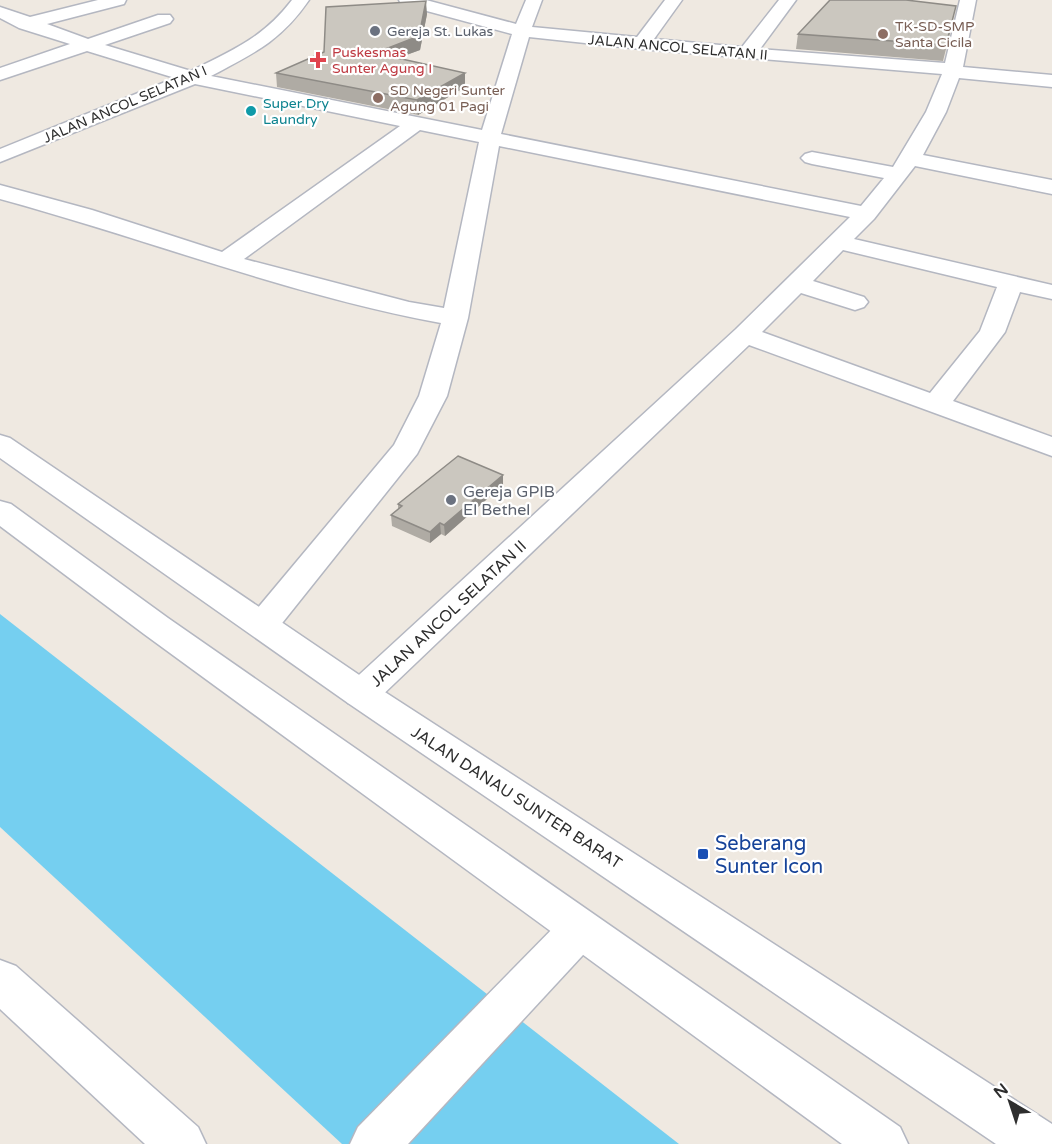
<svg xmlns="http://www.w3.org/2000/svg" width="1052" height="1144" viewBox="0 0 1052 1144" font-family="'Varela Round',sans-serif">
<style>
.water{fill:#75cff0}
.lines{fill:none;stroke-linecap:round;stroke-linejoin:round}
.street-casing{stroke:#b4b7c1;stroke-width:3}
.secondary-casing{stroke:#b4b7c1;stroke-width:3}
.street{fill:#fff;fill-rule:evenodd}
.secondary{fill:#fff;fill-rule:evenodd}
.wall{fill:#afaba4}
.shaded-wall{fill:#8e8b86}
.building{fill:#cbc7bf;stroke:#8e8b86;stroke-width:1.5}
.worship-dot{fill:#6b7280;stroke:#fff;stroke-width:2}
.education-dot{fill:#8d6e63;stroke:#fff;stroke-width:2}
.health-dot{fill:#e0444e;stroke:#fff;stroke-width:2}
.culture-dot{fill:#0f9aa8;stroke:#fff;stroke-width:2}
.transit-dot{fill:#1a4fb4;stroke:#fff;stroke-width:2}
.labels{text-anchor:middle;stroke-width:4.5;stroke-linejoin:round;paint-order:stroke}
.far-education-label{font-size:14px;fill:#785e54;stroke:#fff;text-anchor:start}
.far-worship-label{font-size:14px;fill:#5b616d;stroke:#fff;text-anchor:start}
.far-street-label{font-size:14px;fill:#2e2e2e;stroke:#fff}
.far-health-label{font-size:14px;fill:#be3a42;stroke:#fff;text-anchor:start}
.far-culture-label{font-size:14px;fill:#0d838f;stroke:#fff;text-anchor:start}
.worship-label{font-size:16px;fill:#5b616d;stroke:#fff;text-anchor:start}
.street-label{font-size:16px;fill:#2e2e2e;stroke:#fff}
.near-transit-label{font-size:20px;fill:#164399;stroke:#fff;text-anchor:start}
</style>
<rect width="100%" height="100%" fill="#efe9e1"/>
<path class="water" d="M 0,614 L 679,1144 L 342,1144 L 0,827 Z"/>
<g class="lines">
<defs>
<g id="street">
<path d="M 98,0 L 126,0 L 124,4 L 47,24 L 88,39 L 158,15 L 170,15 L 173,19 L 170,23 L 105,45 L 191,71 C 233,50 263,38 292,0 L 309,0 C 280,42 254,53 211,76 L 482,130 L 512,34 L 401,4 L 399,0 L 426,0 L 516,24 L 526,0 L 542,0 L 532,27 L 637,37 L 665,0 L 682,0 L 654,39 L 742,47 L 779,0 L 796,0 L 760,49 L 945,63 L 960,0 L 976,0 L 963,67 L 1052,75 L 1052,87 L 959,78 L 946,112 L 923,155 L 1052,180 L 1052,194 L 915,166 L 874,219 L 854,239 L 1052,285 L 1052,299 L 1020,292 L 1005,332 L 953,401 L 1052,437 L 1052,456 L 749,345 L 374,703 L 361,707 L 348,703 L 343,694 L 348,685 L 736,329 L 850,217 L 499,146 L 468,318 L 447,396 L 417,454 L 275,632 L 263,636 L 251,632 L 246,624 L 251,616 L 394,445 L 419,396 L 441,323 C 290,295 147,239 0,199 L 0,185 L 92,210 L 222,252 L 400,126 L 195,84 L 0,162 L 0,149 L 175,78 L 87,51 L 0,80 L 0,68 L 70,44 L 19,28 L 0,18 L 0,7 L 30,17 ZM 529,37 L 641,49 L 942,74 L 926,112 L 893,167 L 812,152 L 805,154 L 801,158 L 805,162 L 812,164 L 884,178 L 861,206 L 501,134 ZM 420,130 L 479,142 L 444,308 L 409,302 L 244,259 ZM 843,250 L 997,287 L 980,331 L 930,393 L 762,332 L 801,293 L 855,310 L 864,307 L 868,302 L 864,297 L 813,281 Z"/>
<path d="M 580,910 L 595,916 L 602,929 L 595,942 L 408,1144 L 350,1144 L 358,1127 L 565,916 Z"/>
<path d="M 0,960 L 16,966 L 198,1127 L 206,1144 L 145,1144 L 0,1009 Z"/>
</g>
<g id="secondary">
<path d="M 0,435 L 10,438 L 374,685 L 1052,1124 L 1052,1144 L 996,1144 L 348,703 L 0,458 Z"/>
<path d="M 0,501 L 11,504 L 168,618 L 900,1127 L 908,1144 L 842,1144 L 144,634 L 0,526 Z"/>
</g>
</defs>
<use href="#street" class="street-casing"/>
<use href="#secondary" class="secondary-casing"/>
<use href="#street" class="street"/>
<use href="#secondary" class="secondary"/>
</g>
<g class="wall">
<path d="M 427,14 L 420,50 L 398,58 L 465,87 L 418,115 L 277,87 L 276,73 Z"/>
<path d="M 953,21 L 943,61 L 796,49 L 798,34 Z"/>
<path d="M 503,475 L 503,485 L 445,536 L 441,534 L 430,543 L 392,526 L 391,515 L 398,509 L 398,504 Z"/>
</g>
<g class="shaded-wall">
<path d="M 426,1 L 427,14 L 420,50 L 376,66 L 375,53 Z"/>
<path d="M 465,73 L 465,87 L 418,115 L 417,100 Z"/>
<path d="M 503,475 L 503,485 L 445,536 L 444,525 Z"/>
<path d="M 440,523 L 441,534 L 430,543 L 430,532 Z"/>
</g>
<g class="building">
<path d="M 830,0 L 906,0 L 956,6 L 946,45 L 798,34 Z"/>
<path d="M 426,1 L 419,36 L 375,53 L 465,73 L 417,100 L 276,73 L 324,52 L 326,7 Z"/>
<path d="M 458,456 L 503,475 L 444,525 L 440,523 L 430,532 L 391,515 L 402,506 L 398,504 Z"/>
</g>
<g class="worship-dot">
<circle cx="375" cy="31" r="6"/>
<circle cx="451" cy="500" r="6"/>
</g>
<g class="education-dot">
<circle cx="883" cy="34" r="6"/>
<circle cx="378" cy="98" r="6"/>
</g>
<path class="health-dot" d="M315 51h6v6h6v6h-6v6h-6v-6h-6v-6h6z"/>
<circle class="culture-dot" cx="251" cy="111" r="6"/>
<rect class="transit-dot" x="697" y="848" width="12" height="12" rx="3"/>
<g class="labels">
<g class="far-education-label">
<text x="895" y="31">TK-SD-SMP<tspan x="895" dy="16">Santa Cicila</tspan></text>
<text x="390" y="95">SD Negeri Sunter<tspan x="390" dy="16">Agung 01 Pagi</tspan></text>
</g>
<g class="far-worship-label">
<text x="387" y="36">Gereja St. Lukas</text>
</g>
<g class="far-street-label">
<text transform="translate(678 47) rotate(5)" y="5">JALAN ANCOL SELATAN II</text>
<text transform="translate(125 104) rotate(-23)" y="5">JALAN ANCOL SELATAN I</text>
</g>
<g class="far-health-label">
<text x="332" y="57">Puskesmas<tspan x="332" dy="16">Sunter Agung I</tspan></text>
</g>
<g class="far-culture-label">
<text x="263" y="108">Super Dry<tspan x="263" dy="16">Laundry</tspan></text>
</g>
<g class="worship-label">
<text x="463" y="497">Gereja GPIB<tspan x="463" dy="18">El Bethel</tspan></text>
</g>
<g class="street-label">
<text transform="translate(448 613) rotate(-43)" y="6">JALAN ANCOL SELATAN II</text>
<text transform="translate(517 797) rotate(33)" y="6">JALAN DANAU SUNTER BARAT</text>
</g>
<g class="near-transit-label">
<text x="715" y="850">Seberang<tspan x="715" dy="23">Sunter Icon</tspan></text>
</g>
</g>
<g transform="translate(1010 1102) rotate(321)" stroke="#ffffff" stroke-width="4.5" paint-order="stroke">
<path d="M0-4.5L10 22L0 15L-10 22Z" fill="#2e2e2e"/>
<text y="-9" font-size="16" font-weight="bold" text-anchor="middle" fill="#2e2e2e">N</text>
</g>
</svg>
